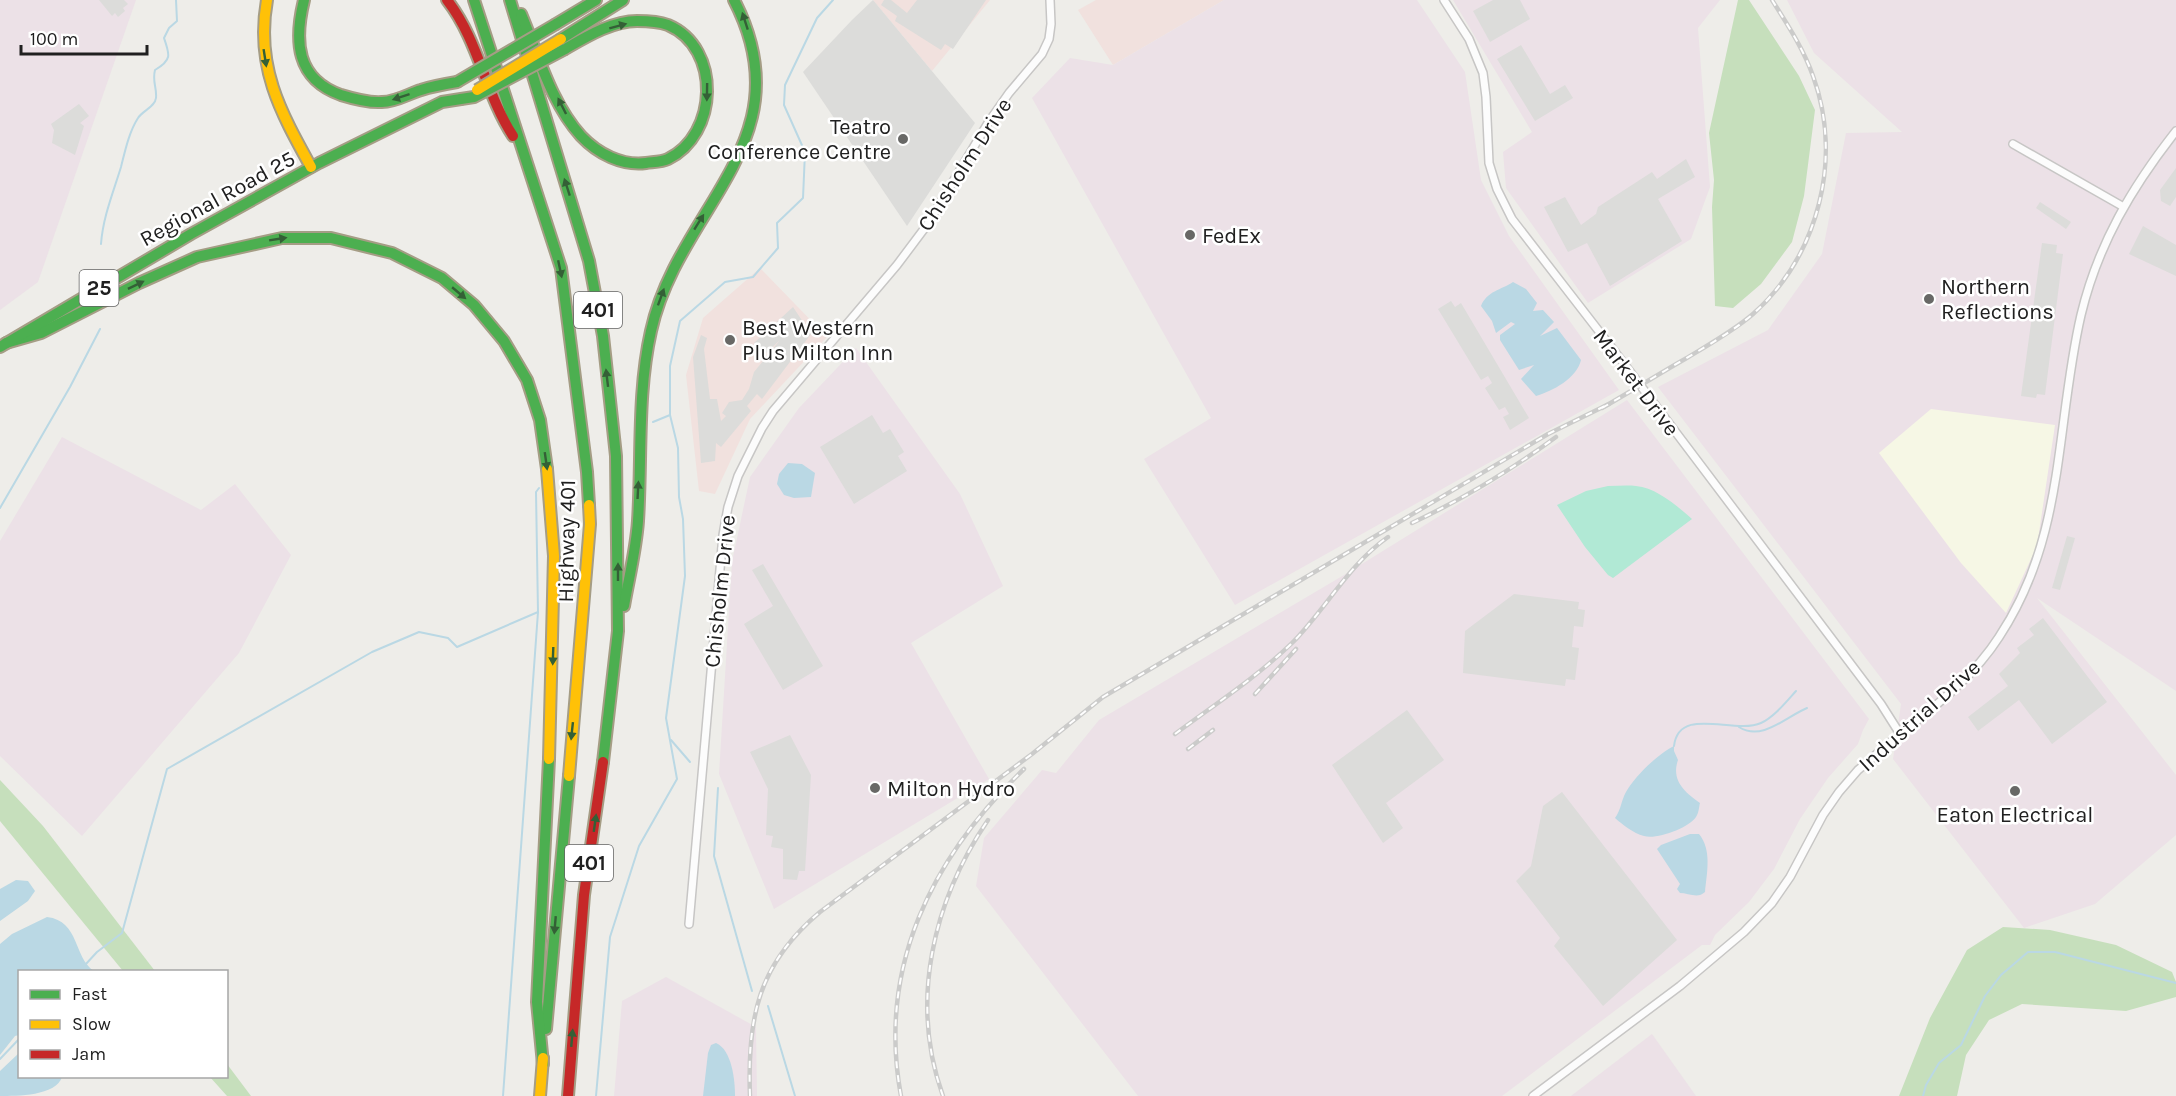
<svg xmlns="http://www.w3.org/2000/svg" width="2176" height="1096" viewBox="0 0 2176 1096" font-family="Karla,sans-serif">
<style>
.commercial{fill:#f1e1de}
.industrial{fill:#ece1e7}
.education{fill:#f6f7e5}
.religious{fill:#dcdcda}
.forest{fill:#c6dfbc}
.pitch{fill:#b1e9d5}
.water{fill:#bad8e4}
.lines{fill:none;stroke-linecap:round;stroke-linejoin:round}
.stream{stroke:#bad8e4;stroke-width:2}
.street-casing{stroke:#c7c6c5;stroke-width:10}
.fast-casing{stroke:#a59d85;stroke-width:14}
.slow-casing{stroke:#a59d85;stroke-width:14}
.jam-casing{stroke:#a59d85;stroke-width:14}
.street{stroke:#fcfcfc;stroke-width:7}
.fast{stroke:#4caf50;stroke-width:10}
.slow{stroke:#ffc107;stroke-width:10}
.jam{stroke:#c62828;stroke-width:10}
.rail-casing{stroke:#cbcbca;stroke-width:4.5}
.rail{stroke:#fff;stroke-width:2;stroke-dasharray:7;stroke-linecap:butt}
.fast-bridge-casing{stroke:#a59d85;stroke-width:14;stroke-linecap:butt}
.slow-bridge-casing{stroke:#a59d85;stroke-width:14;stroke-linecap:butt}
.fast-bridge{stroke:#4caf50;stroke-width:10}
.slow-bridge{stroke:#ffc107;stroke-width:10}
.oneway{fill:#346036}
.poi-dot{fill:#686866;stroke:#fff;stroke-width:2}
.labels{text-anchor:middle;stroke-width:5;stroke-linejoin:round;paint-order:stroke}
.shield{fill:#fff;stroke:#636363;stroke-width:1.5}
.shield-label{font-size:21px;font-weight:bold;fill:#202020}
.poi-label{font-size:22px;fill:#202020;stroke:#fff;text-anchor:start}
.street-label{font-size:22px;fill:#202020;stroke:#fff}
</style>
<rect width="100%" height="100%" fill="#eeede9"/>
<g class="commercial">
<path d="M 873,0 L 990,0 L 932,71 Z"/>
<path d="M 1096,0 L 1224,0 L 1113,65 L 1078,10 Z"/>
<path d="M 760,268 L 827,337 L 750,419 L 715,494 L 699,491 L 686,375 L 703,318 Z"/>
</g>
<g class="industrial">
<path d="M 0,0 L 136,0 L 38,282 L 0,310 Z"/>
<path d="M 1224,0 L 1417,0 L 1465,72 L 1481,180 L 1509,236 L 1619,390 L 1235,605 L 1144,459 L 1211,418 L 1032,98 L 1070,58 L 1113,65 Z"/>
<path d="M 1453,0 L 1720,0 L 1698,28 L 1710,187 L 1691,239 L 1588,303 L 1506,188 L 1503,152 L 1532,132 Z"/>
<path d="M 1787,0 L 2176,0 L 2176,691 L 2037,598 L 2176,775 L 2176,835 L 2095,904 L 2024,928 L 1893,759 L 1901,704 L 1658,387 L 1768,330 L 1822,254 L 1846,133 L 1902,132 L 1814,53 Z"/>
<path d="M 856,348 L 960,494 L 1003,586 L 911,643 L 989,779 L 774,909 L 719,774 L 732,562 L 750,477 L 799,408 Z"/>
<path d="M 1627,400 L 1869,719 L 1863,730 L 1858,744 L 1828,778 L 1800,819 L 1774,869 L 1749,902 L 1715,935 L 1710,945 L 1702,945 L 1502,1096 L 1138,1096 L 976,886 L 984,838 L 1042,770 L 1056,773 L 1099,720 L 1344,575 Z"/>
<path d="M 62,437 L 201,510 L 235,484 L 291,555 L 239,653 L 82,836 L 0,756 L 0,541 Z"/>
<path d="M 666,977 L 756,1027 L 757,1096 L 614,1096 L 622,1001 Z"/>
<path d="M 1652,1034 L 1696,1096 L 1571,1096 Z"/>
</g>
<path class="education" d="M 1931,409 L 2055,425 L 2037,546 L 2006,613 L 1961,563 L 1879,453 Z"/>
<g class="religious">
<path d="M 99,0 L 124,0 L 128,4 L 123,8 L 125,11 L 118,17 L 115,13 L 112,16 Z"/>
<path d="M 873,0 L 975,123 L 907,226 L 803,72 L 852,20 Z"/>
<path d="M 884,0 L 891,0 L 907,13 L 917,0 L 986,0 L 953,49 L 945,44 L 941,50 L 895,21 L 897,16 L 881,5 Z"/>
<path d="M 1493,0 L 1520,0 L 1530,19 L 1490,42 L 1473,11 Z"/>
<path d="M 1521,45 L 1550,94 L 1565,85 L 1573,98 L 1535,121 L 1497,59 Z"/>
<path d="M 79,104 L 89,116 L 80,123 L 84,126 L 75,155 L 52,143 L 54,130 L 51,124 Z"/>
<path d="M 1686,159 L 1695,177 L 1658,199 L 1682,241 L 1610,286 L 1587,243 L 1568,252 L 1544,207 L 1565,197 L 1581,225 L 1596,214 L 1598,207 L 1652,172 L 1657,179 Z"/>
<path d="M 2176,168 L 2176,197 L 2170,206 L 2161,201 L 2160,190 Z"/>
<path d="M 2040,202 L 2071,222 L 2066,229 L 2036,208 Z"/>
<path d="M 2143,226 L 2176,245 L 2176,276 L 2129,254 Z"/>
<path d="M 2042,243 L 2057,245 L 2056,253 L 2063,254 L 2045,395 L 2037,394 L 2036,398 L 2021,396 Z"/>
<path d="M 1451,301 L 1455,307 L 1461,303 L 1529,418 L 1510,430 L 1503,417 L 1509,414 L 1505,407 L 1499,410 L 1485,388 L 1492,383 L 1488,376 L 1481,380 L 1438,309 Z"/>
<path d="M 793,307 L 811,334 L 762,399 L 757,394 L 747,406 L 751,411 L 721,447 L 716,443 L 715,461 L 701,463 L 693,357 L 701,335 L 707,338 L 704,349 L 710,399 L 717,399 L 721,421 L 726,416 L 722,413 L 729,402 L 742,400 L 749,389 L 754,372 L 780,340 L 764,355 L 754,343 Z"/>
<path d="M 872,415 L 883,433 L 890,429 L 904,452 L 898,456 L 907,471 L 854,504 L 820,447 Z"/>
<path d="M 2067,536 L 2075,538 L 2060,590 L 2052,588 Z"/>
<path d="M 763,564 L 823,666 L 783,690 L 744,624 L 773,606 L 752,570 Z"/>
<path d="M 1514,594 L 1579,602 L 1578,609 L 1585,610 L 1583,627 L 1574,626 L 1572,647 L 1579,648 L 1575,680 L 1566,679 L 1565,686 L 1463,673 L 1465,631 Z"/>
<path d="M 2043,618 L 2107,702 L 2052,744 L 2019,700 L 1978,731 L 1968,717 L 2008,686 L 1999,674 L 2020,653 L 2017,648 L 2034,635 L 2029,629 Z"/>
<path d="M 1407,710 L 1444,760 L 1386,803 L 1403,828 L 1383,843 L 1332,765 Z"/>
<path d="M 790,735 L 811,775 L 805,871 L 799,871 L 797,880 L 783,879 L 783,849 L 771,847 L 773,836 L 766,835 L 768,789 L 750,752 Z"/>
<path d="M 1562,792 L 1677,940 L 1603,1006 L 1554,946 L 1560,938 L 1516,881 L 1531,866 L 1543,806 Z"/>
</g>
<g class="forest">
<path d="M 1738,0 L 1749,0 L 1799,76 L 1815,110 L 1804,196 L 1792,242 L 1761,284 L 1733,308 L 1715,306 L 1712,207 L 1714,180 L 1709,133 Z"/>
<path d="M 0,780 L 43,826 L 155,971 L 123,971 L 0,821 Z"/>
<path d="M 2003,927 L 2050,930 L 2116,945 L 2172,972 L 2176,982 L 2176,997 L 2126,1011 L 2022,1004 L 1989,1020 L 1966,1055 L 1957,1096 L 1899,1096 L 1930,1018 L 1967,950 Z"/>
<path d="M 227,1064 L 251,1096 L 227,1096 L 210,1077 L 226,1076 Z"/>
</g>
<path class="pitch" d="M 1608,486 C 1617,486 1627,485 1636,486 C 1657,488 1677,506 1692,519 L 1613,578 L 1608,575 L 1585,547 L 1557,505 L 1586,491 Z"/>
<g class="water">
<path d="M 1513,282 L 1526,289 L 1537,303 L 1533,311 L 1543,310 L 1554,322 L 1540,336 L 1557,328 L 1581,360 C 1577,378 1553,391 1536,396 L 1521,379 L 1534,365 L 1519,370 L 1500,340 L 1500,335 L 1515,324 L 1511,322 L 1496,333 L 1492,321 L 1481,306 C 1487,291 1501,290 1513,282 Z"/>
<path d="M 788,463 L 802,464 L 815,473 L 811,497 L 794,498 L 784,495 L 777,484 L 779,474 Z"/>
<path d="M 1674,746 L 1674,751 L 1678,760 C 1671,780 1684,792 1700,803 C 1699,806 1699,813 1696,817 C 1689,828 1656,840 1644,836 C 1633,833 1623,825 1615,818 C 1621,810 1621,801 1626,792 C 1635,776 1658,754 1674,746 Z"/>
<path d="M 1690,834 L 1699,834 C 1712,850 1707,872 1705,892 C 1698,899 1688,893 1680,893 L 1677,889 L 1680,884 L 1657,849 L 1661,845 Z"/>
<path d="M 16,880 L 28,881 L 35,891 L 28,901 L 0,921 L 0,889 Z"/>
<path d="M 47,917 C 80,921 73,957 94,971 L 20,972 L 19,1035 L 15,1036 L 0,1055 L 0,944 L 12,934 Z"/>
<path d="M 716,1043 C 732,1050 735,1080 735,1096 L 703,1096 L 708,1053 L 711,1045 Z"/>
<path d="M 19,1053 L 20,1076 L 62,1077 C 56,1096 17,1096 0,1096 L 0,1071 Z"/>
</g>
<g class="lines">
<g class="stream">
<path d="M 101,244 C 103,217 113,193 121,167 C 125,151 129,132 138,118 C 142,111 155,107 156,98 C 157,87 152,82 155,70 C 172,60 170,55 164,38 L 169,28 L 177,21 L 176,0"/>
<path d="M 653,422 L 670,415"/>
<path d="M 0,508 L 70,387 L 100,329"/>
<path d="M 1739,727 C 1762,742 1787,716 1807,708"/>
<path d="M 671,740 L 690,762"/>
<path d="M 1674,746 C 1679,705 1734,735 1761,723 C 1774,717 1786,702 1796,691"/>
<path d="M 718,788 L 714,856 L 752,991"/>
<path d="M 85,965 L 97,952 L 122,933 L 167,769 L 372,652 L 419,632 L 448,638 L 457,647 L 538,612"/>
<path d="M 768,1006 L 795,1096"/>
<path d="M 0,1059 L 20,1038"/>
<path d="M 503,1096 L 538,612 L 536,492 L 539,488"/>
<path d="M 596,1096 L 610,937 L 639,846 L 677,779 L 666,718 L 685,576 L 683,519 L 679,497 L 678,448 L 670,415 L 670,366 L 680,321 L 725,282 L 753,277 L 778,248 L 777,223 L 803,198 L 805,152 L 784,105 L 785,85 L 817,18 L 833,0"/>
<path d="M 1923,1096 L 1926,1085 L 1939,1063 L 1961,1045 L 1985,996 L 2001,975 L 2028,952 L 2055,952 L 2176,983"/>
</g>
<defs>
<g id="street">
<path d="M 1444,0 L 1469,39 L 1483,73 L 1486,97 L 1489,163 L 1497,189 L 1512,219 L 1622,361 L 1881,704 L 1900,734"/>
<path d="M 2013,144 L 2122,206"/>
<path d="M 689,924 L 723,535 L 728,507 L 738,476 L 762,428 L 773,411 L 897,265 L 927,225 L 988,123 L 1009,93 L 1042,54 L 1049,39 L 1051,24 L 1050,0"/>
<path d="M 1533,1096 L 1680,986 L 1744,932 L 1772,903 L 1790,877 L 1823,815 L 1839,792 L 1858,770 C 1873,758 1887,744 1903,732 C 1938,704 1974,676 1999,637 C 2066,536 2055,427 2081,315 C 2098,244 2132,187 2176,131"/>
</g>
<g id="fast">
<path d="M 304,0 C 294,41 296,79 341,95 C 354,99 368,103 382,102 C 396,102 408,94 421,90 C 433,86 445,84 457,82"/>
<path d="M 474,0 L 561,268 L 587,472 L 589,505"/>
<path d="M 510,0 L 589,261 L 603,336 L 616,456 L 618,631 L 603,762"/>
<path d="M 521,14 C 538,54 551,103 581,136 C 598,154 622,166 646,163 C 653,162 662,162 668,159 C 718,135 722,48 668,25 C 660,22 645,21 637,21 C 612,21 586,37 565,49"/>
<path d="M 556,24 L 596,0"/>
<path d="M 561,39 L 623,0"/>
<path d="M 6,343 L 41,333 L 139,283 L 197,257 L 282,238 L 331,238 L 392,253 L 442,278 L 474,305 L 504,341 L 527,380 L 540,420 L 547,469"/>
<path d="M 0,347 L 191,234 L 319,163 L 442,102 L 461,99"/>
<path d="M 624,606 C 629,577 636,550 638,521 C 642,458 637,393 651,331 C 678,207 807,141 734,0"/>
<path d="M 546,1029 L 569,776"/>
<path d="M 543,1064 L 537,1002 L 549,759"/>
</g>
<g id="slow">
<path d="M 267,0 C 255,66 280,111 311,167"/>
<path d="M 547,469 L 554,556 L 549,759"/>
<path d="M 569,776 L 590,524 L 589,505"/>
<path d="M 540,1096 L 543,1058"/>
</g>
<g id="jam">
<path d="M 447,0 C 479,41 485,93 513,136"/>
<path d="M 568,1096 L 584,895 L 603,762"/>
</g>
</defs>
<use href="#street" class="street-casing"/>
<use href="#fast" class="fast-casing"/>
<use href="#slow" class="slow-casing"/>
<use href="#jam" class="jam-casing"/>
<use href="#street" class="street"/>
<use href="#fast" class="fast"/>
<use href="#slow" class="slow"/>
<use href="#jam" class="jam"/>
<defs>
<g id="rail">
<path d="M 1602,408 C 1630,392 1657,375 1685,359 C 1708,345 1732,332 1753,314 C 1819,255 1843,158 1813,76 C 1803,48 1787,24 1772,0"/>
<path d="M 1412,523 C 1463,499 1511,470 1556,437"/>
<path d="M 1255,694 L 1296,649"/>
<path d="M 1175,734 C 1214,705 1257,677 1292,643 C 1326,609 1348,565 1388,537"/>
<path d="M 1188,749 L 1213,730"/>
<path d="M 750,1096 C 747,1018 758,964 820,912 L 1032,754 L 1103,697 L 1548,434 L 1609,404"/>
<path d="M 901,1096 C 877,967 932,857 1024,769"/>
<path d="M 943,1096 C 909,1002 933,901 988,820"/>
</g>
</defs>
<use href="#rail" class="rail-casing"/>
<use href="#rail" class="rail"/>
<defs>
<g id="fast-bridge">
<path d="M 457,82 L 556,24"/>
<path d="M 461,99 L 474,97 L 565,49"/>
</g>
<path id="slow-bridge" d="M 477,90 L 561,39"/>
</defs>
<use href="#fast-bridge" class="fast-bridge-casing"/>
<use href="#slow-bridge" class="slow-bridge-casing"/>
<use href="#fast-bridge" class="fast-bridge"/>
<use href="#slow-bridge" class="slow-bridge"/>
</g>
<defs><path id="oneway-solid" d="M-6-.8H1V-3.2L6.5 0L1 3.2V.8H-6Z" transform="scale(1.5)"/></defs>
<g class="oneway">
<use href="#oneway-solid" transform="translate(745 21) rotate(-108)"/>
<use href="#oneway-solid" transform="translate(618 26) rotate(-15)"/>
<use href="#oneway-solid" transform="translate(265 58) rotate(81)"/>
<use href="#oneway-solid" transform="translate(707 92) rotate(91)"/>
<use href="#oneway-solid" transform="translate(401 97) rotate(162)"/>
<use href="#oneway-solid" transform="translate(562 106) rotate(-117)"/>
<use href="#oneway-solid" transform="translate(567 187) rotate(-108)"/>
<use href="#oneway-solid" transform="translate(699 222) rotate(-58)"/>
<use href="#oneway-solid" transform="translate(278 239) rotate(-9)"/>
<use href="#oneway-solid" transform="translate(560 269) rotate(78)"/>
<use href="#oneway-solid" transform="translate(136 285) rotate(-26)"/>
<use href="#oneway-solid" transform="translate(459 293) rotate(40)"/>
<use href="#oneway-solid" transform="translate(661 297) rotate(-70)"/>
<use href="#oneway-solid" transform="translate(607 378) rotate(-97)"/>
<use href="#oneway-solid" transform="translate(546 461) rotate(82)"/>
<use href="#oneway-solid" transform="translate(638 490) rotate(-87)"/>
<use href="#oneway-solid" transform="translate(618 572) rotate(-90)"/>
<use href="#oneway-solid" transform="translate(553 656) rotate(92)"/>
<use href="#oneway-solid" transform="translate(572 731) rotate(96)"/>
<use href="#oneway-solid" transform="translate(595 823) rotate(-82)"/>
<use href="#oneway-solid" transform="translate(555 925) rotate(95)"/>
<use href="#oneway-solid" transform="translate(572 1038) rotate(-85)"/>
</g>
<g class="poi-dot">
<circle cx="903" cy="139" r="6"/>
<circle cx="1190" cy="235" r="6"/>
<circle cx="1929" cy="299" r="6"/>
<circle cx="730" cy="340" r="6"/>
<circle cx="875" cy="788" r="6"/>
<circle cx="2015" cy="791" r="6"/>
</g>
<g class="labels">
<g class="shield">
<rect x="79.5" y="270" width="39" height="36" rx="4.5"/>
<rect x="574" y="292" width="48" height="36" rx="4.5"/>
<rect x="565" y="845" width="48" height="36" rx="4.5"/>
</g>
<g class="shield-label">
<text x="99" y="295">25</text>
<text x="598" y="317">401</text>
<text x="589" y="870">401</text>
</g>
<g class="poi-label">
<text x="891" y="134" text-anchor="end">Teatro<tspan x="891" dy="25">Conference Centre</tspan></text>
<text x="1202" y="243">FedEx</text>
<text x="1941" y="294">Northern<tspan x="1941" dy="25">Reflections</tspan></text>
<text x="742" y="335">Best Western<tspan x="742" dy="25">Plus Milton Inn</tspan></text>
<text x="887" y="796">Milton Hydro</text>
<text x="2015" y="822" text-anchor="middle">Eaton Electrical</text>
</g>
<g class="street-label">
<text transform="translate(964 164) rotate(-57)" y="8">Chisholm Drive</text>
<text transform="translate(217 198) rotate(-29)" y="8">Regional Road 25</text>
<text transform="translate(1637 382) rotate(53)" y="8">Market Drive</text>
<text transform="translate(566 541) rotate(-89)" y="8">Highway 401</text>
<text transform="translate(719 591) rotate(-84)" y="8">Chisholm Drive</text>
<text transform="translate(1919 715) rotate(-42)" y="8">Industrial Drive</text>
</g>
</g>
<rect x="18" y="970" width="210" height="108" fill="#ffffff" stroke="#a6a6a6" stroke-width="1.5"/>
<rect x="30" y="990" width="30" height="9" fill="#4caf50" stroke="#a6a6a6" stroke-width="1.5"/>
<text x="72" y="1000" font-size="18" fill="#202020">Fast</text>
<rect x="30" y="1020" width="30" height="9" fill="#ffc107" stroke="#a6a6a6" stroke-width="1.5"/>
<text x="72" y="1030" font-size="18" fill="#202020">Slow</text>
<rect x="30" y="1050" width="30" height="9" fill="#c62828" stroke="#a6a6a6" stroke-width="1.5"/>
<text x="72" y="1060" font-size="18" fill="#202020">Jam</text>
<path d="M21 45v9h126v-9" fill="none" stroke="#202020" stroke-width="3"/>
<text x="30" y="45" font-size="18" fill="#202020" stroke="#ffffff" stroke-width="4.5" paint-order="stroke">100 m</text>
</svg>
